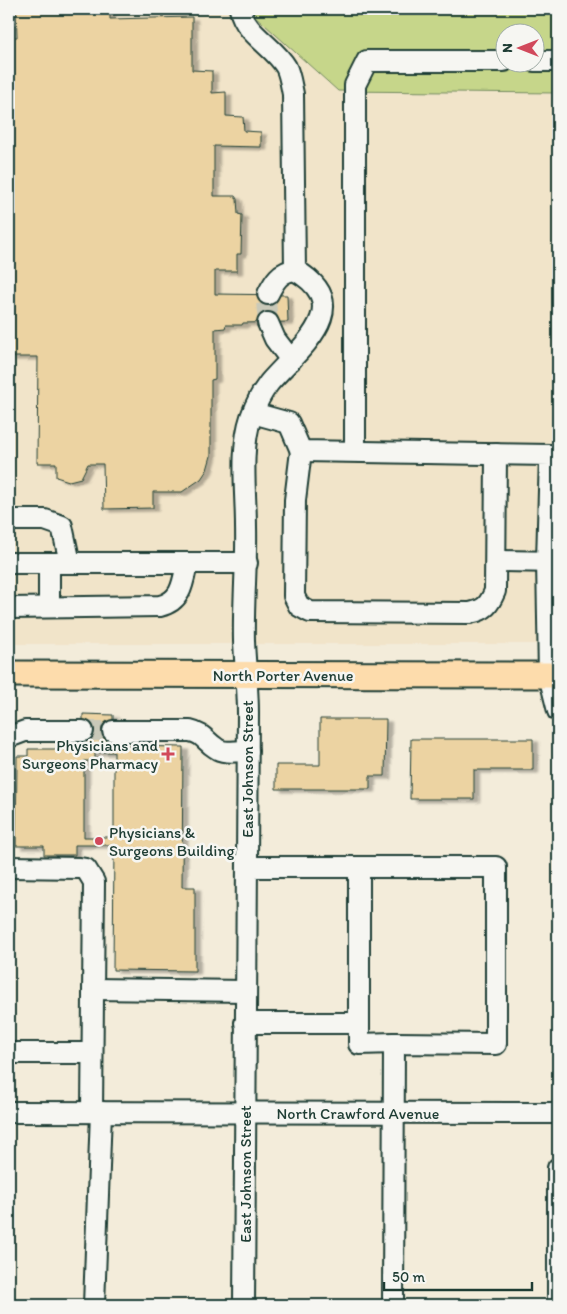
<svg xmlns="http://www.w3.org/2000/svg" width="567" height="1314" viewBox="0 0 567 1314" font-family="Itim,sans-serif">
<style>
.built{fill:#f1e4c9;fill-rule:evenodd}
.green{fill:#c6d68a;stroke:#728a5f;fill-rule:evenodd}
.building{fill:#ecd3a2;stroke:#1f3d34;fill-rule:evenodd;filter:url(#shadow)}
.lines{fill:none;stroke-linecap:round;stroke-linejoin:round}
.minor-tunnel{stroke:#c9c9b9;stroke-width:20;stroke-dasharray:20 10;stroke-linecap:butt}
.minor-casing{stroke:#1f3d34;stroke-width:24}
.major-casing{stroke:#1f3d34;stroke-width:29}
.minor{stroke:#f6f6f2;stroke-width:20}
.major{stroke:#fddcac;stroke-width:25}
.poi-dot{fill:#d1495b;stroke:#f6f6f2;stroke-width:2}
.labels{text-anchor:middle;stroke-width:5;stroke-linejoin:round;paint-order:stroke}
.street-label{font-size:16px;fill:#1f3d34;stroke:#f6f6f2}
.poi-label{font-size:16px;fill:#1f3d34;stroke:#f6f6f2;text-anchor:end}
</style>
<defs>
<filter id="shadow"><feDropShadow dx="5.5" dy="3" stdDeviation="1" flood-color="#0004"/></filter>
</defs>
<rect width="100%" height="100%" fill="#f3ecda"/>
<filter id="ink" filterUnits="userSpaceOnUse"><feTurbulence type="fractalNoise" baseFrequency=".02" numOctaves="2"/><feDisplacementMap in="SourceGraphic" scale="10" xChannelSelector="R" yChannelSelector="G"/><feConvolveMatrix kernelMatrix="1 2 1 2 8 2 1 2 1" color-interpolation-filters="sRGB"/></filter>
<g filter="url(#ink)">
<path class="built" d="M 9,9 L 558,9 L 558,644 L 9,644 ZM 504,32 L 534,32 L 534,62 L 504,62 Z"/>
<path class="green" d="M 254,9 L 558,9 L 558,93 L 338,91 L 254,15 ZM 504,32 L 534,32 L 534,62 L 504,62 Z"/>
<g class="building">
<path d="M 16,9 L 110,9 L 110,19 L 192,17 L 192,70 L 212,71 L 212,93 L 226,92 L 226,116 L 243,117 L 244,131 L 261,132 L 261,147 L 214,146 L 214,196 L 235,196 L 237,199 L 238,214 L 242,215 L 241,254 L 237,254 L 237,271 L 215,271 L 215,294 L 287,295 L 288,322 L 243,323 L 242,325 L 226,325 L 225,328 L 215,329 L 215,379 L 211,380 L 211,456 L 207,470 L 201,479 L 182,492 L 153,492 L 153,508 L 104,509 L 103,464 L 88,464 L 81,478 L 69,481 L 56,477 L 56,463 L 37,463 L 38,357 L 9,357 L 9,37 L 17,37 Z"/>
<path d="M 83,714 L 113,715 L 113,746 L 183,747 L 182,887 L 195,887 L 195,971 L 113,970 L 114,845 L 75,845 L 75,855 L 44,855 L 44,846 L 16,846 L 17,756 L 28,756 L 28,749 L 83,749 ZM 95,752 L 114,752 L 114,837 L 84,837 L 84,761 L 95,761 Z"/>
<path d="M 320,719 L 386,719 L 385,776 L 370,776 L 370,789 L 276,789 L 276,765 L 320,765 Z"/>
<path d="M 411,739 L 533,739 L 533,770 L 474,770 L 474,799 L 410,799 Z"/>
</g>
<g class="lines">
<g class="minor-tunnel">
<path d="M 268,323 L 266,301 L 268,294"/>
<path d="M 83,731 L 113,731"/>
</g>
<defs>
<g id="minor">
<path d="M 240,9 C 245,34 274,46 286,67 C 290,75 291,85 293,94 L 295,270"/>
<path d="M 534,61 L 558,61"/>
<path d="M 268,294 C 274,282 280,271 295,270"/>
<path d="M 268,323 L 275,339 L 291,360"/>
<path d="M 253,413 L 289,423 L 301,451 L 550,455 L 547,561 L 549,675 L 558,711"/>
<path d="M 301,451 L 295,500 L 294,596 L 299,606 L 310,612 L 470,613 C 485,610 489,605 495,591 L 496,454"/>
<path d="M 355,451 L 355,85 L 367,61 L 504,61"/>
<path d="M 9,520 L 45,520 L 62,526 L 70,563"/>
<path d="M 496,561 L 558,562"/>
<path d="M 9,563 L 247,563"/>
<path d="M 49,563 L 49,607"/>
<path d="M 9,608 L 160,606 C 182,601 183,582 187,563"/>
<path d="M 113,731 L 190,731 C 204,734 205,741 216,748 C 223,754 239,751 248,751"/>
<path d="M 9,737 L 25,731 L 83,731"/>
<path d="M 9,867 L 80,868 L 86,869 L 94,882 L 92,1112"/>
<path d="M 247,867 L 496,867 L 496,1044 L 394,1043 L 393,1305"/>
<path d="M 93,989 L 246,991"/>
<path d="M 245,1023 L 359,1023 L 359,1044 L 394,1043"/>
<path d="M 359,1023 L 359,867"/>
<path d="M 9,1053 L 92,1053"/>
<path d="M 9,1112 L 558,1113"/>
<path d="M 94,1305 L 101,1112"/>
<path d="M 244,1305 L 248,713 C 248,689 245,665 244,641 C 243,603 247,565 246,527 C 246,492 240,450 251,417 C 255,406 262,392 269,383 C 297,350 359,307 295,270"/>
<path d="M 558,1305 L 558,1168"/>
</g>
<path id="major" d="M 9,674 L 558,675"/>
</defs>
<use href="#minor" class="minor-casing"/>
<use href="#major" class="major-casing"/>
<use href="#minor" class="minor"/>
<use href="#major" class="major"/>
</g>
</g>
<g class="poi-dot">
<path d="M165.5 746.5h5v5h5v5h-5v5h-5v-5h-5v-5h5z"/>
<circle cx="99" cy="841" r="5"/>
</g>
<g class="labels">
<g class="street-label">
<text x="283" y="681">North Porter Avenue</text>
<text transform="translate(247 769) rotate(-90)" y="6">East Johnson Street</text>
<text x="358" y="1119">North Crawford Avenue</text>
<text transform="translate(245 1174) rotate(-90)" y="6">East Johnson Street</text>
</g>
<g class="poi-label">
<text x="158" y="751">Physicians and<tspan x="158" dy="18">Surgeons Pharmacy</tspan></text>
<text x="109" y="838" text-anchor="start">Physicians &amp;<tspan x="109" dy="18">Surgeons Building</tspan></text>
</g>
</g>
<rect width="567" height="1314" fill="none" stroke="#f6f6f2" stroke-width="30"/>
<rect x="15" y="15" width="537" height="1284" fill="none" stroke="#1f3d34" stroke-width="2" filter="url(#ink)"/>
<g transform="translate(520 48) rotate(270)"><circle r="24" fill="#f6f6f2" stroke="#a0aca6"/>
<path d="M0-4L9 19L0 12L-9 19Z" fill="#d1495b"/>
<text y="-8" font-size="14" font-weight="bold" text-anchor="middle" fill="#1f3d34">N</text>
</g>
<path d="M384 1282v8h148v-8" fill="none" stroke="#1f3d34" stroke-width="2.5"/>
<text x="392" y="1282" font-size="15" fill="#1f3d34" stroke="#f6f6f2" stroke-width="4" paint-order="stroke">50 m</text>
</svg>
